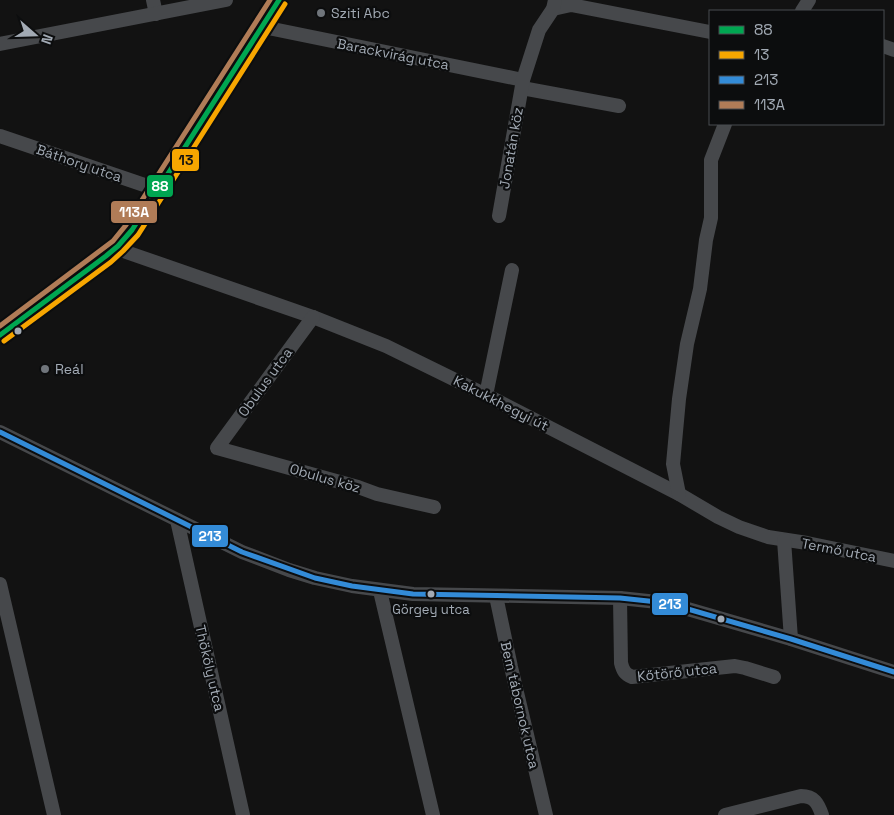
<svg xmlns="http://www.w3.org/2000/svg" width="894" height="815" viewBox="0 0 894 815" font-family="'Space Grotesk',sans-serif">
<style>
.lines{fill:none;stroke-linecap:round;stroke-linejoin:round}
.minor{stroke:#46484b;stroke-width:14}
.bus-1-casing{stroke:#0c0d0e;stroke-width:9}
.bus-2-casing{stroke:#0c0d0e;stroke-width:9}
.bus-3-casing{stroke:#0c0d0e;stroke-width:9}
.bus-4-casing{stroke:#0c0d0e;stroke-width:9}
.bus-1{stroke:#00a651;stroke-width:5}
.bus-2{stroke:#f7a600;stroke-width:5}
.bus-3{stroke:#338bd7;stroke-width:5}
.bus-4{stroke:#b07c57;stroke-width:5}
.poi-dot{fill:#70757b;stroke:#0c0d0e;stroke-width:2}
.bus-dot{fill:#a2aab4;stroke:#0c0d0e;stroke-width:2}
.labels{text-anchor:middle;stroke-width:4.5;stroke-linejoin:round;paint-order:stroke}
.bus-label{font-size:13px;fill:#a2aab4;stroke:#0c0d0e}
.poi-label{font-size:14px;fill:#a2aab4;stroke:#0c0d0e;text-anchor:start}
.street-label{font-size:14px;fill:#a2aab4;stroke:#0c0d0e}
.line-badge{stroke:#0c0d0e;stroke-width:2}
.badge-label{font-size:14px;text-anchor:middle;font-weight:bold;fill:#fff}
.pale-badge-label{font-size:14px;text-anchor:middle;font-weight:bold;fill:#111}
</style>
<rect width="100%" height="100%" fill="#121212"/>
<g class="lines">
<g class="minor">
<path d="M 153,0 L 156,14"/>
<path d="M 553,9 L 571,5 L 710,32"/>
<path d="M 802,11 L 809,0"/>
<path d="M 264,25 L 273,29 L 523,80"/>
<path d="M 0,44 L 226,0"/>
<path d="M 883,46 L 894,50"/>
<path d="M 522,88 L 619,106"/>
<path d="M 0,136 L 159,190"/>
<path d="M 499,216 L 523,80 L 539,30 L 553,9 L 555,0"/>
<path d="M 118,246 L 126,252 L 313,317 L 386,346 L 486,395 L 679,494 L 718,517 L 739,527 L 768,537 L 807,543 L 894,561"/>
<path d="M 313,317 L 217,448 L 358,487 L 377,494 L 434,507"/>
<path d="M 0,335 L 106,256 L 118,246 L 132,230 L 279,0"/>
<path d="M 486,395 L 512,270"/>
<path d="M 0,432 L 242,552 L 289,570 L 315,578 L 352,586 L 413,594 L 620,598 L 667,603 L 791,639 L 894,672"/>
<path d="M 679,494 L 673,464 L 679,399 L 687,344 L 700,289 L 706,240 L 711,218 L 711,160 L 725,124"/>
<path d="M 177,520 L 243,815"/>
<path d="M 784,540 L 791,639"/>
<path d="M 0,584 L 54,815"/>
<path d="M 380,591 L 433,815"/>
<path d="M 496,596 L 511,667 L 546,815"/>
<path d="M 620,598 L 621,663 C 623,671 625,674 632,677 L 735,666 L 745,668 L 774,677"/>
<path d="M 725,815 L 801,796 C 814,796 818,803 822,815"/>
</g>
<defs>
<path id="bus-1" d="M 0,335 L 106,256 L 118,246 L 132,230 L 279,0"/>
<path id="bus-2" d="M 4,341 L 111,262 L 123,251 L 138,235 L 285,4"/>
<path id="bus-3" d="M 0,432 L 242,552 L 315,578 L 352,586 L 413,594 L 620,598 L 667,603 L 791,639 L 894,672"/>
<path id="bus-4" d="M 0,326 L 101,250 L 113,241 L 126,225 L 270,0"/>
</defs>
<use href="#bus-1" class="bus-1-casing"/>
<use href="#bus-2" class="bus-2-casing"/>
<use href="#bus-3" class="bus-3-casing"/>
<use href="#bus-4" class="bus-4-casing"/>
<use href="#bus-1" class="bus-1"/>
<use href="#bus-2" class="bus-2"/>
<use href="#bus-3" class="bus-3"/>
<use href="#bus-4" class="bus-4"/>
</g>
<g class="poi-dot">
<circle cx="321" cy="13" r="5"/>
<circle cx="45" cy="369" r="5"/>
</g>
<g class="bus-dot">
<circle cx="18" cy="331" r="4.5"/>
<circle cx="431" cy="594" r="4.5"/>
<circle cx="721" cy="619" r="4.5"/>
</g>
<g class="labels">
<g class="bus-label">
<text x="431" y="614">Görgey utca</text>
</g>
<g class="poi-label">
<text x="331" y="18">Sziti Abc</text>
<text x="55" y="374">Reál</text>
</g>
<g class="street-label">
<text transform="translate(393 54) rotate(11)" y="5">Barackvirág utca</text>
<text transform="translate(511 148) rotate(-80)" y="5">Jonatán köz</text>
<text transform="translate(79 163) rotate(19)" y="5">Báthory utca</text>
<text transform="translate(265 382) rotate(-54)" y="5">Obulus utca</text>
<text transform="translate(501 403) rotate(27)" y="5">Kakukkhegyi út</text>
<text transform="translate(325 478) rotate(16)" y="5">Obulus köz</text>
<text transform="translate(839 550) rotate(11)" y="5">Termő utca</text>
<text transform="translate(210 668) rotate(77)" y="5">Thököly utca</text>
<text transform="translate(677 672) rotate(-6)" y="5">Kőtörő utca</text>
<text transform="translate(520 705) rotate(77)" y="5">Bem tábornok utca</text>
</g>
</g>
<g class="line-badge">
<rect x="171" y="148" width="29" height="24" rx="5" fill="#f7a600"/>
<rect x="146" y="174" width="28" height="24" rx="5" fill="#00a651"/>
<rect x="110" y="200" width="48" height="24" rx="5" fill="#b07c57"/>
<rect x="191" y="524" width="38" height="24" rx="5" fill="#338bd7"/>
<rect x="651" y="592" width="38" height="24" rx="5" fill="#338bd7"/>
</g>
<g class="badge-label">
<text x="160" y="191">88</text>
<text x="134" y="217">113A</text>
<text x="210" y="541">213</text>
<text x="670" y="609">213</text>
</g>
<g class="pale-badge-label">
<text x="186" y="165">13</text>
</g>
<rect x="709" y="10" width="175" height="115" fill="#0c0d0e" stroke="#484c50"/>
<rect x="719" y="26" width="25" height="8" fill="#00a651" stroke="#484c50"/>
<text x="754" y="35" font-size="15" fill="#a2aab4">88</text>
<rect x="719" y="51" width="25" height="8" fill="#f7a600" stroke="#484c50"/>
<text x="754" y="60" font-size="15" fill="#a2aab4">13</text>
<rect x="719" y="76" width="25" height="8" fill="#338bd7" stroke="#484c50"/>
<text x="754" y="85" font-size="15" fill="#a2aab4">213</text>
<rect x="719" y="101" width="25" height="8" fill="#b07c57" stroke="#484c50"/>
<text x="754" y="110" font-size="15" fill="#a2aab4">113A</text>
<g transform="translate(35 35) rotate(110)" stroke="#0c0d0e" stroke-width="4" paint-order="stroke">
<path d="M0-4L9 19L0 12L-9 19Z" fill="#a2aab4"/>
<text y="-8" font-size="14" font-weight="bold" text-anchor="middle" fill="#a2aab4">N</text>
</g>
</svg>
